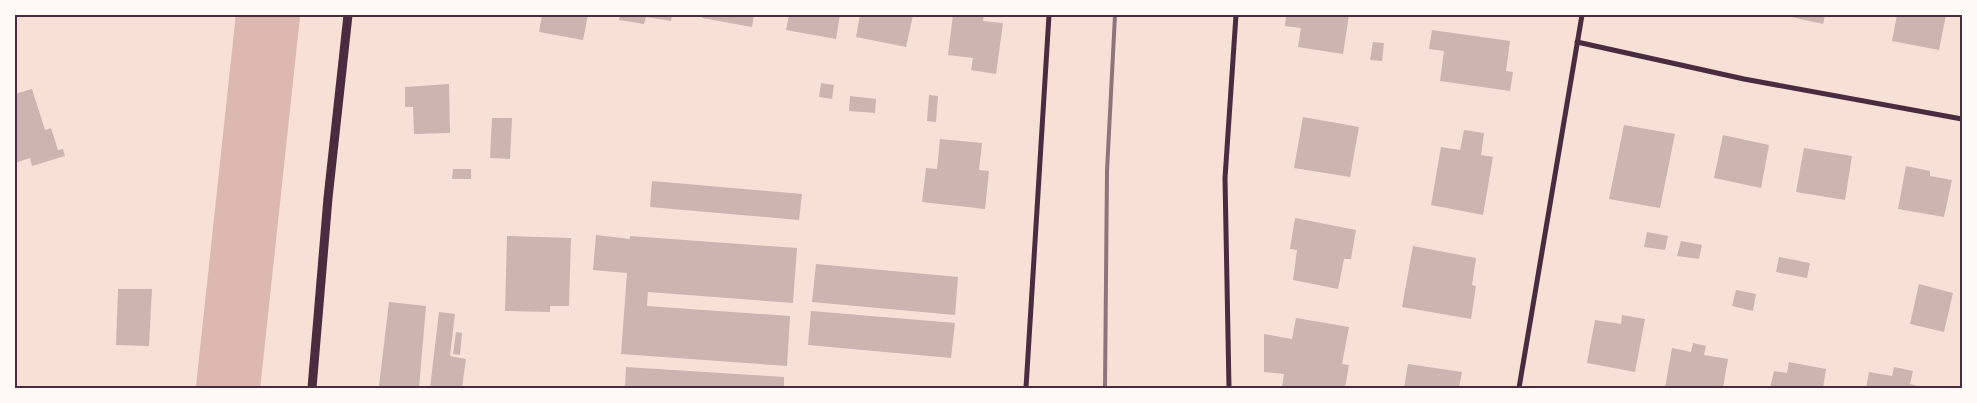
<svg xmlns="http://www.w3.org/2000/svg" width="1977" height="403" viewBox="0 0 1977 403" font-family="'DM Sans',sans-serif">
<style>
.lines{fill:none;stroke-linecap:round;stroke-linejoin:round}
.river{stroke:#dcb8b0;stroke-width:64}
.building{fill:#ccb4b1}
.minor{stroke:#4a2c40;stroke-width:5}
.tertiary{stroke:#4a2c40;stroke-width:9}
.rail{stroke:#8f747c;stroke-width:4}
.neatline{fill:none;stroke:#4a2c40;stroke-width:2}
</style>
<rect width="100%" height="100%" fill="#f7e1d7"/>
<g class="lines">
<path class="river" d="M 228,388 L 268,15"/>
</g>
<g class="building">
<path d="M 542,15 L 588,15 L 583,40 L 539,32 Z"/>
<path d="M 620,15 L 672,15 L 671,21 L 646,17 L 644,24 L 619,20 Z"/>
<path d="M 703,15 L 754,15 L 752,27 L 702,18 Z"/>
<path d="M 789,15 L 840,15 L 836,39 L 786,30 Z"/>
<path d="M 860,15 L 913,15 L 906,47 L 856,37 Z"/>
<path d="M 953,15 L 984,15 L 983,21 L 1003,23 L 996,74 L 971,70 L 973,58 L 948,55 Z"/>
<path d="M 1286,15 L 1349,15 L 1343,54 L 1298,47 L 1301,28 L 1285,26 Z"/>
<path d="M 1782,15 L 1825,15 L 1823,24 Z"/>
<path d="M 1897,15 L 1946,15 L 1939,50 L 1892,41 Z"/>
<path d="M 1432,30 L 1510,41 L 1506,71 L 1513,72 L 1510,91 L 1440,81 L 1444,51 L 1429,49 Z"/>
<path d="M 1373,42 L 1384,43 L 1382,61 L 1370,60 Z"/>
<path d="M 821,83 L 834,85 L 832,99 L 819,97 Z"/>
<path d="M 449,84 L 450,133 L 414,134 L 413,107 L 405,107 L 405,87 Z"/>
<path d="M 32,89 L 45,130 L 51,128 L 58,150 L 63,149 L 65,156 L 32,166 L 30,158 L 15,163 L 15,94 Z"/>
<path d="M 929,95 L 938,96 L 936,122 L 927,121 Z"/>
<path d="M 850,96 L 876,99 L 875,113 L 849,111 Z"/>
<path d="M 1303,117 L 1359,127 L 1350,177 L 1294,168 Z"/>
<path d="M 492,118 L 512,118 L 510,159 L 490,158 Z"/>
<path d="M 1624,125 L 1675,134 L 1660,208 L 1609,199 Z"/>
<path d="M 1464,130 L 1484,133 L 1481,155 L 1493,157 L 1483,215 L 1431,205 L 1441,147 L 1460,150 Z"/>
<path d="M 1723,135 L 1769,145 L 1761,188 L 1714,178 Z"/>
<path d="M 940,139 L 982,143 L 979,170 L 989,171 L 985,209 L 922,202 L 926,168 L 937,169 Z"/>
<path d="M 1804,148 L 1852,156 L 1845,200 L 1796,192 Z"/>
<path d="M 1906,166 L 1930,171 L 1930,176 L 1952,180 L 1944,217 L 1898,209 Z"/>
<path d="M 453,169 L 471,169 L 471,179 L 452,179 Z"/>
<path d="M 652,181 L 802,194 L 799,220 L 650,207 Z"/>
<path d="M 1295,218 L 1356,230 L 1351,259 L 1344,259 L 1338,289 L 1293,280 L 1297,250 L 1290,249 Z"/>
<path d="M 1647,232 L 1668,236 L 1665,250 L 1644,247 Z"/>
<path d="M 596,235 L 630,239 L 630,236 L 797,248 L 793,303 L 648,292 L 647,306 L 790,316 L 787,366 L 621,354 L 627,273 L 593,270 Z"/>
<path d="M 507,236 L 571,238 L 569,306 L 550,306 L 550,312 L 505,311 Z"/>
<path d="M 1681,241 L 1702,245 L 1699,259 L 1677,256 Z"/>
<path d="M 1413,246 L 1476,258 L 1472,285 L 1476,286 L 1471,319 L 1402,307 Z"/>
<path d="M 1779,257 L 1810,263 L 1807,278 L 1776,272 Z"/>
<path d="M 816,264 L 958,277 L 955,315 L 812,302 Z"/>
<path d="M 1919,284 L 1953,293 L 1944,332 L 1910,324 Z"/>
<path d="M 118,289 L 152,289 L 149,346 L 116,345 Z"/>
<path d="M 1736,290 L 1756,294 L 1753,311 L 1732,306 Z"/>
<path d="M 389,302 L 426,306 L 419,388 L 379,386 Z"/>
<path d="M 811,311 L 955,323 L 951,358 L 808,345 Z"/>
<path d="M 439,312 L 455,314 L 450,356 L 466,359 L 462,388 L 430,388 Z"/>
<path d="M 1622,315 L 1645,319 L 1635,372 L 1587,363 L 1595,320 L 1621,324 Z"/>
<path d="M 1296,318 L 1349,327 L 1342,364 L 1349,365 L 1345,388 L 1282,387 L 1284,374 L 1264,372 L 1264,334 L 1292,339 Z"/>
<path d="M 456,332 L 462,333 L 460,355 L 453,354 Z"/>
<path d="M 1693,343 L 1706,346 L 1704,355 L 1728,359 L 1723,388 L 1665,388 L 1672,348 L 1691,352 Z"/>
<path d="M 1789,362 L 1826,369 L 1823,388 L 1770,388 L 1774,371 L 1787,373 Z"/>
<path d="M 1408,364 L 1462,372 L 1459,388 L 1404,388 Z"/>
<path d="M 626,367 L 784,377 L 784,388 L 625,388 Z"/>
<path d="M 1894,367 L 1913,371 L 1910,384 L 1925,388 L 1866,388 L 1869,372 L 1892,376 Z"/>
</g>
<g class="lines">
<g class="minor">
<path d="M 1577,42 L 1744,79 L 1962,119"/>
<path d="M 1026,388 L 1049,15"/>
<path d="M 1229,388 L 1225,178 L 1236,15"/>
<path d="M 1519,388 L 1582,15"/>
</g>
<path class="tertiary" d="M 312,388 L 328,198 L 348,15"/>
<path class="rail" d="M 1105,388 L 1107,171 L 1115,15"/>
</g>
<rect width="1977" height="403" fill="none" stroke="#fffaf5" stroke-width="32"/>
<rect x="16" y="16" width="1945" height="371" class="neatline"/>
</svg>
